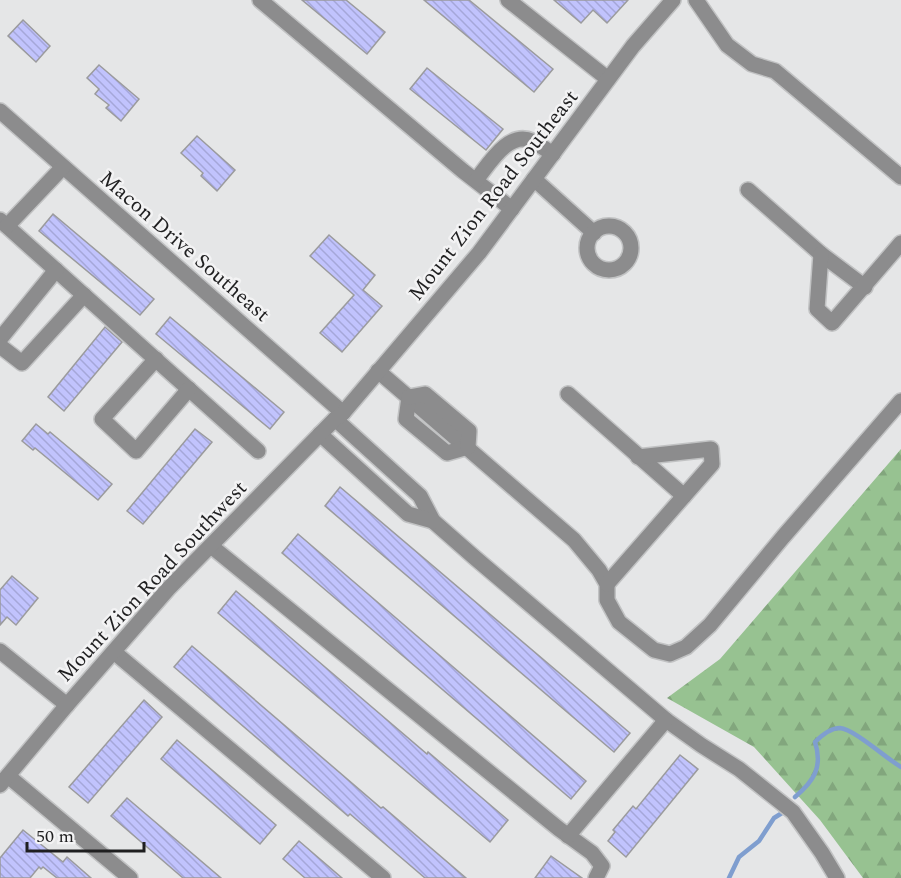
<svg xmlns="http://www.w3.org/2000/svg" width="901" height="878" viewBox="0 0 901 878" font-family="Spectral,serif">
<style>
.forest{fill:url(#forest-firs)}
.lines{fill:none;stroke-linecap:round;stroke-linejoin:round}
.stream{stroke:#7f9ecf;stroke-width:4.5}
.building{fill:url(#building-back-hatch);stroke:#9b9b9d;stroke-width:1.5}
.minor-casing{stroke:#c1c2c3;stroke-width:18}
.tertiary-casing{stroke:#c1c2c3;stroke-width:18}
.minor{stroke:#8c8c8d;stroke-width:15}
.tertiary{stroke:#8c8c8d;stroke-width:15}
.labels{text-anchor:middle;stroke-width:5;stroke-linejoin:round;paint-order:stroke}
.street-label{font-size:21px;fill:#1f1f20;stroke:#f3f3f4}
</style>
<defs>
<pattern id="forest-firs" width="22" height="20" patternUnits="userSpaceOnUse" patternTransform="scale(1.5)"><rect width="22" height="20" fill="#97c291"/><path d="M5 1l3.5 6h-7zM16 11l3.5 6h-7z" fill="#82a67d"/></pattern>
<pattern id="building-back-hatch" width="6" height="6" patternUnits="userSpaceOnUse" patternTransform="scale(1.5)"><rect width="6" height="6" fill="#c1c3fd"/><path d="M-1 5l2 2M0 0l6 6M5-1l2 2" fill="none" stroke="#a5a7d9"/></pattern>
</defs>
<rect width="100%" height="100%" fill="#e5e6e7"/>
<path class="forest" d="M 901,449 L 901,878 L 863,878 L 820,820 L 754,747 L 667,698 L 720,659 Z"/>
<g class="lines">
<g class="stream">
<path d="M 795,797 C 814,781 823,767 815,742 C 821,736 830,728 840,728 C 854,729 887,759 901,767"/>
<path d="M 729,878 L 739,857 L 759,841 L 774,818 L 782,813"/>
</g>
</g>
<g class="building">
<path d="M 302,0 L 346,0 L 385,32 L 367,54 Z"/>
<path d="M 424,0 L 469,0 L 553,69 L 534,92 Z"/>
<path d="M 554,0 L 628,0 L 607,23 L 593,10 L 581,23 Z"/>
<path d="M 23,20 L 50,46 L 36,62 L 8,36 Z"/>
<path d="M 99,65 L 139,99 L 121,121 L 106,108 L 109,105 L 95,94 L 99,89 L 87,78 Z"/>
<path d="M 427,68 L 503,129 L 486,150 L 410,89 Z"/>
<path d="M 197,136 L 235,170 L 217,191 L 201,176 L 203,173 L 181,153 Z"/>
<path d="M 53,214 L 154,299 L 140,315 L 39,231 Z"/>
<path d="M 329,235 L 375,275 L 363,290 L 382,306 L 342,352 L 320,333 L 354,295 L 310,256 Z"/>
<path d="M 170,317 L 284,412 L 270,429 L 156,334 Z"/>
<path d="M 105,327 L 122,342 L 64,411 L 48,397 Z"/>
<path d="M 36,424 L 48,434 L 50,432 L 112,484 L 98,500 L 35,448 L 33,450 L 22,441 Z"/>
<path d="M 195,429 L 212,442 L 143,524 L 127,511 Z"/>
<path d="M 340,487 L 630,733 L 614,752 L 325,506 Z"/>
<path d="M 298,534 L 586,781 L 571,799 L 282,553 Z"/>
<path d="M 12,576 L 38,598 L 16,625 L 7,617 L 0,625 L 0,590 Z"/>
<path d="M 236,591 L 427,754 L 428,752 L 508,820 L 490,842 L 218,613 Z"/>
<path d="M 192,646 L 381,808 L 383,807 L 466,878 L 425,878 L 350,814 L 348,816 L 174,667 Z"/>
<path d="M 144,700 L 162,717 L 88,803 L 69,787 Z"/>
<path d="M 177,740 L 276,825 L 260,844 L 161,759 Z"/>
<path d="M 680,755 L 698,769 L 626,857 L 608,841 L 615,832 L 613,830 L 633,806 L 636,809 Z"/>
<path d="M 127,798 L 221,878 L 183,878 L 111,816 Z"/>
<path d="M 23,830 L 63,862 L 67,857 L 91,878 L 57,878 L 43,867 L 41,869 L 39,867 L 30,878 L 0,878 L 0,858 Z"/>
<path d="M 299,841 L 342,878 L 305,878 L 283,859 Z"/>
<path d="M 551,856 L 582,878 L 535,878 Z"/>
</g>
<g class="lines">
<defs>
<g id="minor">
<path d="M 260,0 L 463,171 L 512,209"/>
<path d="M 508,0 L 608,79"/>
<path d="M 696,0 L 727,45 L 752,64 L 775,71 L 901,177"/>
<path d="M 0,111 L 343,413"/>
<path d="M 534,179 L 594,233"/>
<path d="M 476,180 C 488,166 508,130 532,141 C 539,144 546,150 553,154"/>
<path d="M 748,190 L 821,254 L 865,287"/>
<path d="M 0,220 L 258,451"/>
<circle cx="609" cy="248" r="22"/>
<path d="M 7,226 L 63,167"/>
<path d="M 821,254 L 817,309 L 832,323 L 901,243"/>
<path d="M 0,339 L 56,270"/>
<path d="M 0,346 L 22,363 L 84,295"/>
<path d="M 156,359 L 102,419 L 136,451 L 189,389"/>
<path d="M 378,371 L 574,540 L 599,570 L 607,584 L 607,600 L 619,622 L 654,650 L 670,654 L 686,647 L 710,625 L 783,537 L 901,401"/>
<path d="M 568,394 L 684,496"/>
<path d="M 409,397 L 406,419 L 447,453 L 468,447"/>
<path d="M 409,397 L 425,394 L 469,431 L 468,447"/>
<path d="M 335,419 L 420,496 L 433,521 L 474,557 L 666,720 L 701,745 L 739,769 L 793,812 L 822,853 L 837,878"/>
<path d="M 320,434 L 408,514 L 433,521"/>
<path d="M 211,546 L 559,829 L 592,853 L 602,866 L 596,878"/>
<path d="M 607,584 L 712,464 L 711,449 L 638,457"/>
<path d="M 0,651 L 67,705"/>
<path d="M 114,652 L 383,878"/>
<path d="M 8,776 L 130,878"/>
<path d="M 568,836 L 666,720"/>
</g>
<path id="tertiary" d="M 0,785 L 67,705 L 168,589 L 335,419 L 343,413 L 479,253 L 633,46 L 673,0"/>
</defs>
<use href="#minor" class="minor-casing"/>
<use href="#tertiary" class="tertiary-casing"/>
<use href="#minor" class="minor"/>
<use href="#tertiary" class="tertiary"/>
</g>
<g class="labels">
<g class="street-label">
<text transform="translate(493 195) rotate(-52)" y="7">Mount Zion Road Southeast</text>
<text transform="translate(185 246) rotate(41)" y="7">Macon Drive Southeast</text>
<text transform="translate(152 581) rotate(-47)" y="7">Mount Zion Road Southwest</text>
</g>
</g>
<path d="M27 842v9h117v-9" fill="none" stroke="#1f1f20" stroke-width="3"/>
<text x="36" y="842" font-size="18" fill="#1f1f20" stroke="#f3f3f4" stroke-width="4.5" paint-order="stroke">50 m</text>
</svg>
